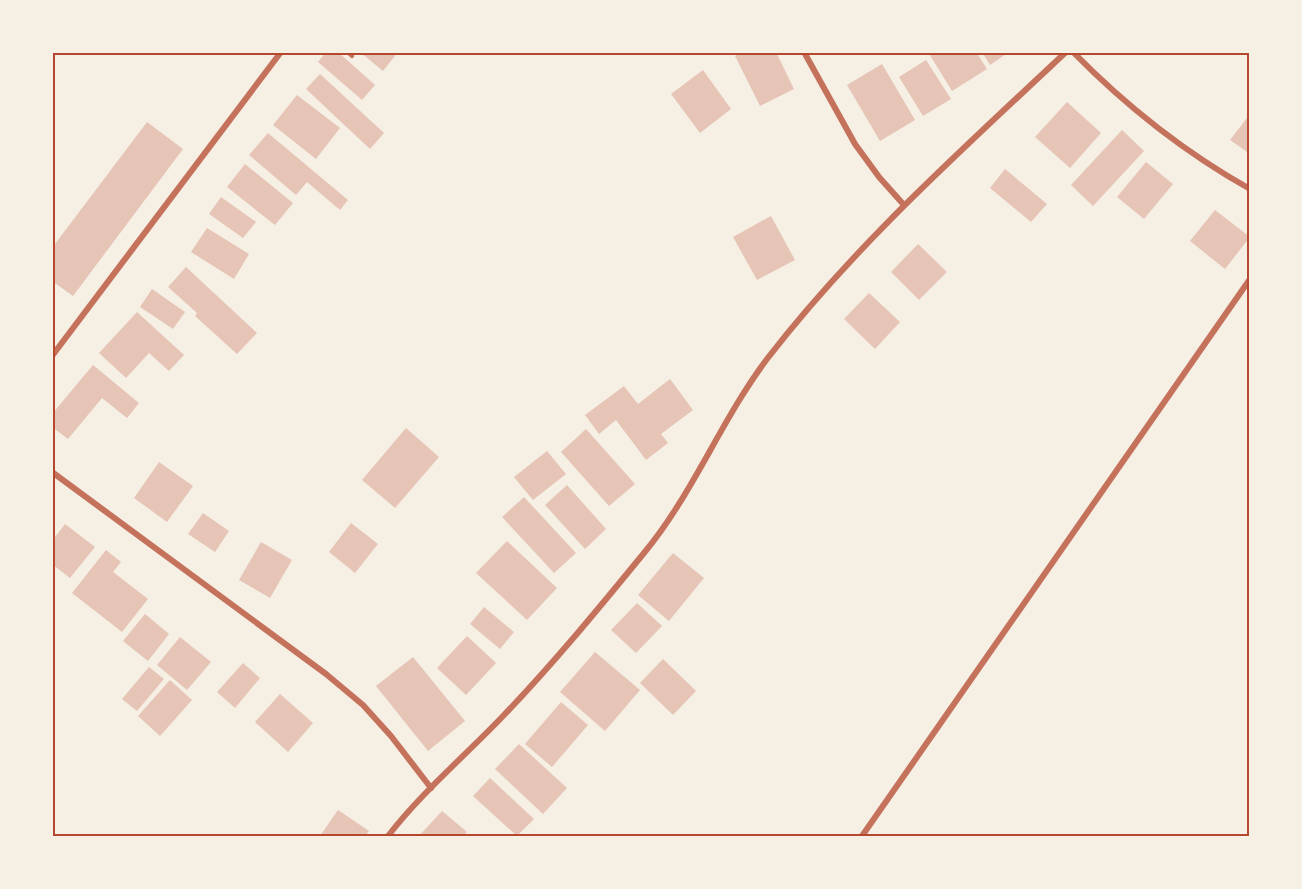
<svg xmlns="http://www.w3.org/2000/svg" width="1302" height="889" viewBox="0 0 1302 889" font-family="Poppins,sans-serif">
<style>
.building{fill:#e6c5b7}
.lines{fill:none;stroke-linecap:round;stroke-linejoin:round}
.service{stroke:#c5725c;stroke-width:4.5}
.minor{stroke:#c5725c;stroke-width:6}
.neatline{fill:none;stroke:#b5482f;stroke-width:2}
</style>
<rect width="100%" height="100%" fill="#f6efe4"/>
<g class="building">
<path d="M 326,52 L 338,52 L 375,85 L 362,100 L 318,62 Z"/>
<path d="M 360,52 L 398,52 L 383,71 Z"/>
<path d="M 741,52 L 776,52 L 794,89 L 760,106 L 735,56 Z"/>
<path d="M 928,52 L 976,52 L 987,69 L 952,91 Z"/>
<path d="M 982,52 L 1009,52 L 990,65 Z"/>
<path d="M 926,60 L 951,99 L 923,116 L 899,77 Z"/>
<path d="M 882,64 L 915,120 L 880,141 L 847,85 Z"/>
<path d="M 703,70 L 731,109 L 700,133 L 671,94 Z"/>
<path d="M 320,74 L 384,133 L 370,149 L 306,89 Z"/>
<path d="M 297,95 L 340,128 L 316,159 L 273,125 Z"/>
<path d="M 1067,102 L 1101,133 L 1070,168 L 1035,137 Z"/>
<path d="M 1250,114 L 1250,154 L 1230,140 Z"/>
<path d="M 147,122 L 183,149 L 73,296 L 52,281 L 52,248 Z"/>
<path d="M 1122,130 L 1144,151 L 1093,206 L 1071,185 Z"/>
<path d="M 268,133 L 348,200 L 340,210 L 307,182 L 296,195 L 249,155 Z"/>
<path d="M 1146,162 L 1173,184 L 1144,219 L 1117,197 Z"/>
<path d="M 245,164 L 293,203 L 275,225 L 227,187 Z"/>
<path d="M 1005,169 L 1047,204 L 1031,222 L 990,188 Z"/>
<path d="M 221,197 L 256,222 L 243,238 L 209,214 Z"/>
<path d="M 1215,210 L 1250,237 L 1225,269 L 1190,241 Z"/>
<path d="M 771,216 L 795,260 L 757,280 L 733,237 Z"/>
<path d="M 207,228 L 249,254 L 234,279 L 191,252 Z"/>
<path d="M 918,244 L 947,272 L 919,300 L 891,272 Z"/>
<path d="M 186,267 L 257,333 L 237,354 L 195,316 L 197,313 L 168,287 Z"/>
<path d="M 152,289 L 185,312 L 173,329 L 140,307 Z"/>
<path d="M 869,293 L 900,322 L 875,349 L 844,319 Z"/>
<path d="M 137,312 L 184,355 L 169,371 L 149,353 L 126,378 L 99,353 Z"/>
<path d="M 93,365 L 139,403 L 127,418 L 102,398 L 68,439 L 52,427 L 52,414 Z"/>
<path d="M 670,379 L 693,410 L 661,434 L 668,443 L 646,460 L 616,420 L 599,434 L 585,415 L 624,386 L 638,404 Z"/>
<path d="M 406,428 L 439,457 L 395,508 L 362,480 Z"/>
<path d="M 586,429 L 635,484 L 609,506 L 561,452 Z"/>
<path d="M 547,451 L 566,474 L 533,500 L 514,477 Z"/>
<path d="M 159,462 L 193,486 L 167,522 L 134,498 Z"/>
<path d="M 567,485 L 606,529 L 585,549 L 545,505 Z"/>
<path d="M 524,497 L 576,553 L 554,573 L 502,517 Z"/>
<path d="M 203,513 L 229,531 L 215,552 L 188,534 Z"/>
<path d="M 351,523 L 378,544 L 355,573 L 329,552 Z"/>
<path d="M 65,524 L 95,547 L 70,578 L 52,564 L 52,541 Z"/>
<path d="M 507,541 L 557,588 L 527,620 L 476,573 Z"/>
<path d="M 261,542 L 292,560 L 270,598 L 239,580 Z"/>
<path d="M 106,550 L 121,562 L 113,572 L 148,599 L 122,632 L 72,593 Z"/>
<path d="M 673,553 L 704,578 L 669,621 L 638,595 Z"/>
<path d="M 637,603 L 662,626 L 636,653 L 611,630 Z"/>
<path d="M 484,607 L 514,632 L 500,649 L 470,624 Z"/>
<path d="M 145,614 L 169,634 L 148,661 L 123,641 Z"/>
<path d="M 467,636 L 496,663 L 466,695 L 437,668 Z"/>
<path d="M 180,637 L 211,662 L 187,690 L 157,665 Z"/>
<path d="M 595,652 L 640,690 L 605,731 L 560,692 Z"/>
<path d="M 413,657 L 465,721 L 428,751 L 376,686 Z"/>
<path d="M 663,659 L 696,691 L 673,715 L 640,683 Z"/>
<path d="M 243,663 L 260,678 L 235,708 L 217,692 Z"/>
<path d="M 149,667 L 164,679 L 137,711 L 122,699 Z"/>
<path d="M 170,680 L 192,700 L 160,736 L 138,716 Z"/>
<path d="M 280,694 L 313,723 L 288,752 L 255,722 Z"/>
<path d="M 561,702 L 588,725 L 552,767 L 525,744 Z"/>
<path d="M 519,744 L 567,788 L 543,814 L 495,769 Z"/>
<path d="M 490,778 L 534,819 L 517,836 L 473,796 Z"/>
<path d="M 338,810 L 369,831 L 365,836 L 320,836 Z"/>
<path d="M 442,811 L 467,832 L 463,836 L 419,836 Z"/>
</g>
<g class="lines">
<path class="service" d="M 348,52 L 352,56"/>
<g class="minor">
<path d="M 804,52 L 855,144 L 879,177 L 904,205"/>
<path d="M 1073,52 C 1126,106 1184,152 1250,189"/>
<path d="M 52,356 L 281,52"/>
<path d="M 52,472 L 326,674 L 363,705 L 391,736 L 431,788"/>
<path d="M 388,836 C 422,792 465,756 504,715 C 553,664 599,608 644,553 C 693,494 721,420 767,359 C 855,245 962,150 1066,52"/>
<path d="M 862,836 L 1250,279"/>
</g>
</g>
<rect width="1302" height="889" fill="none" stroke="#f6efe4" stroke-width="108"/>
<rect x="54" y="54" width="1194" height="781" class="neatline"/>
</svg>
